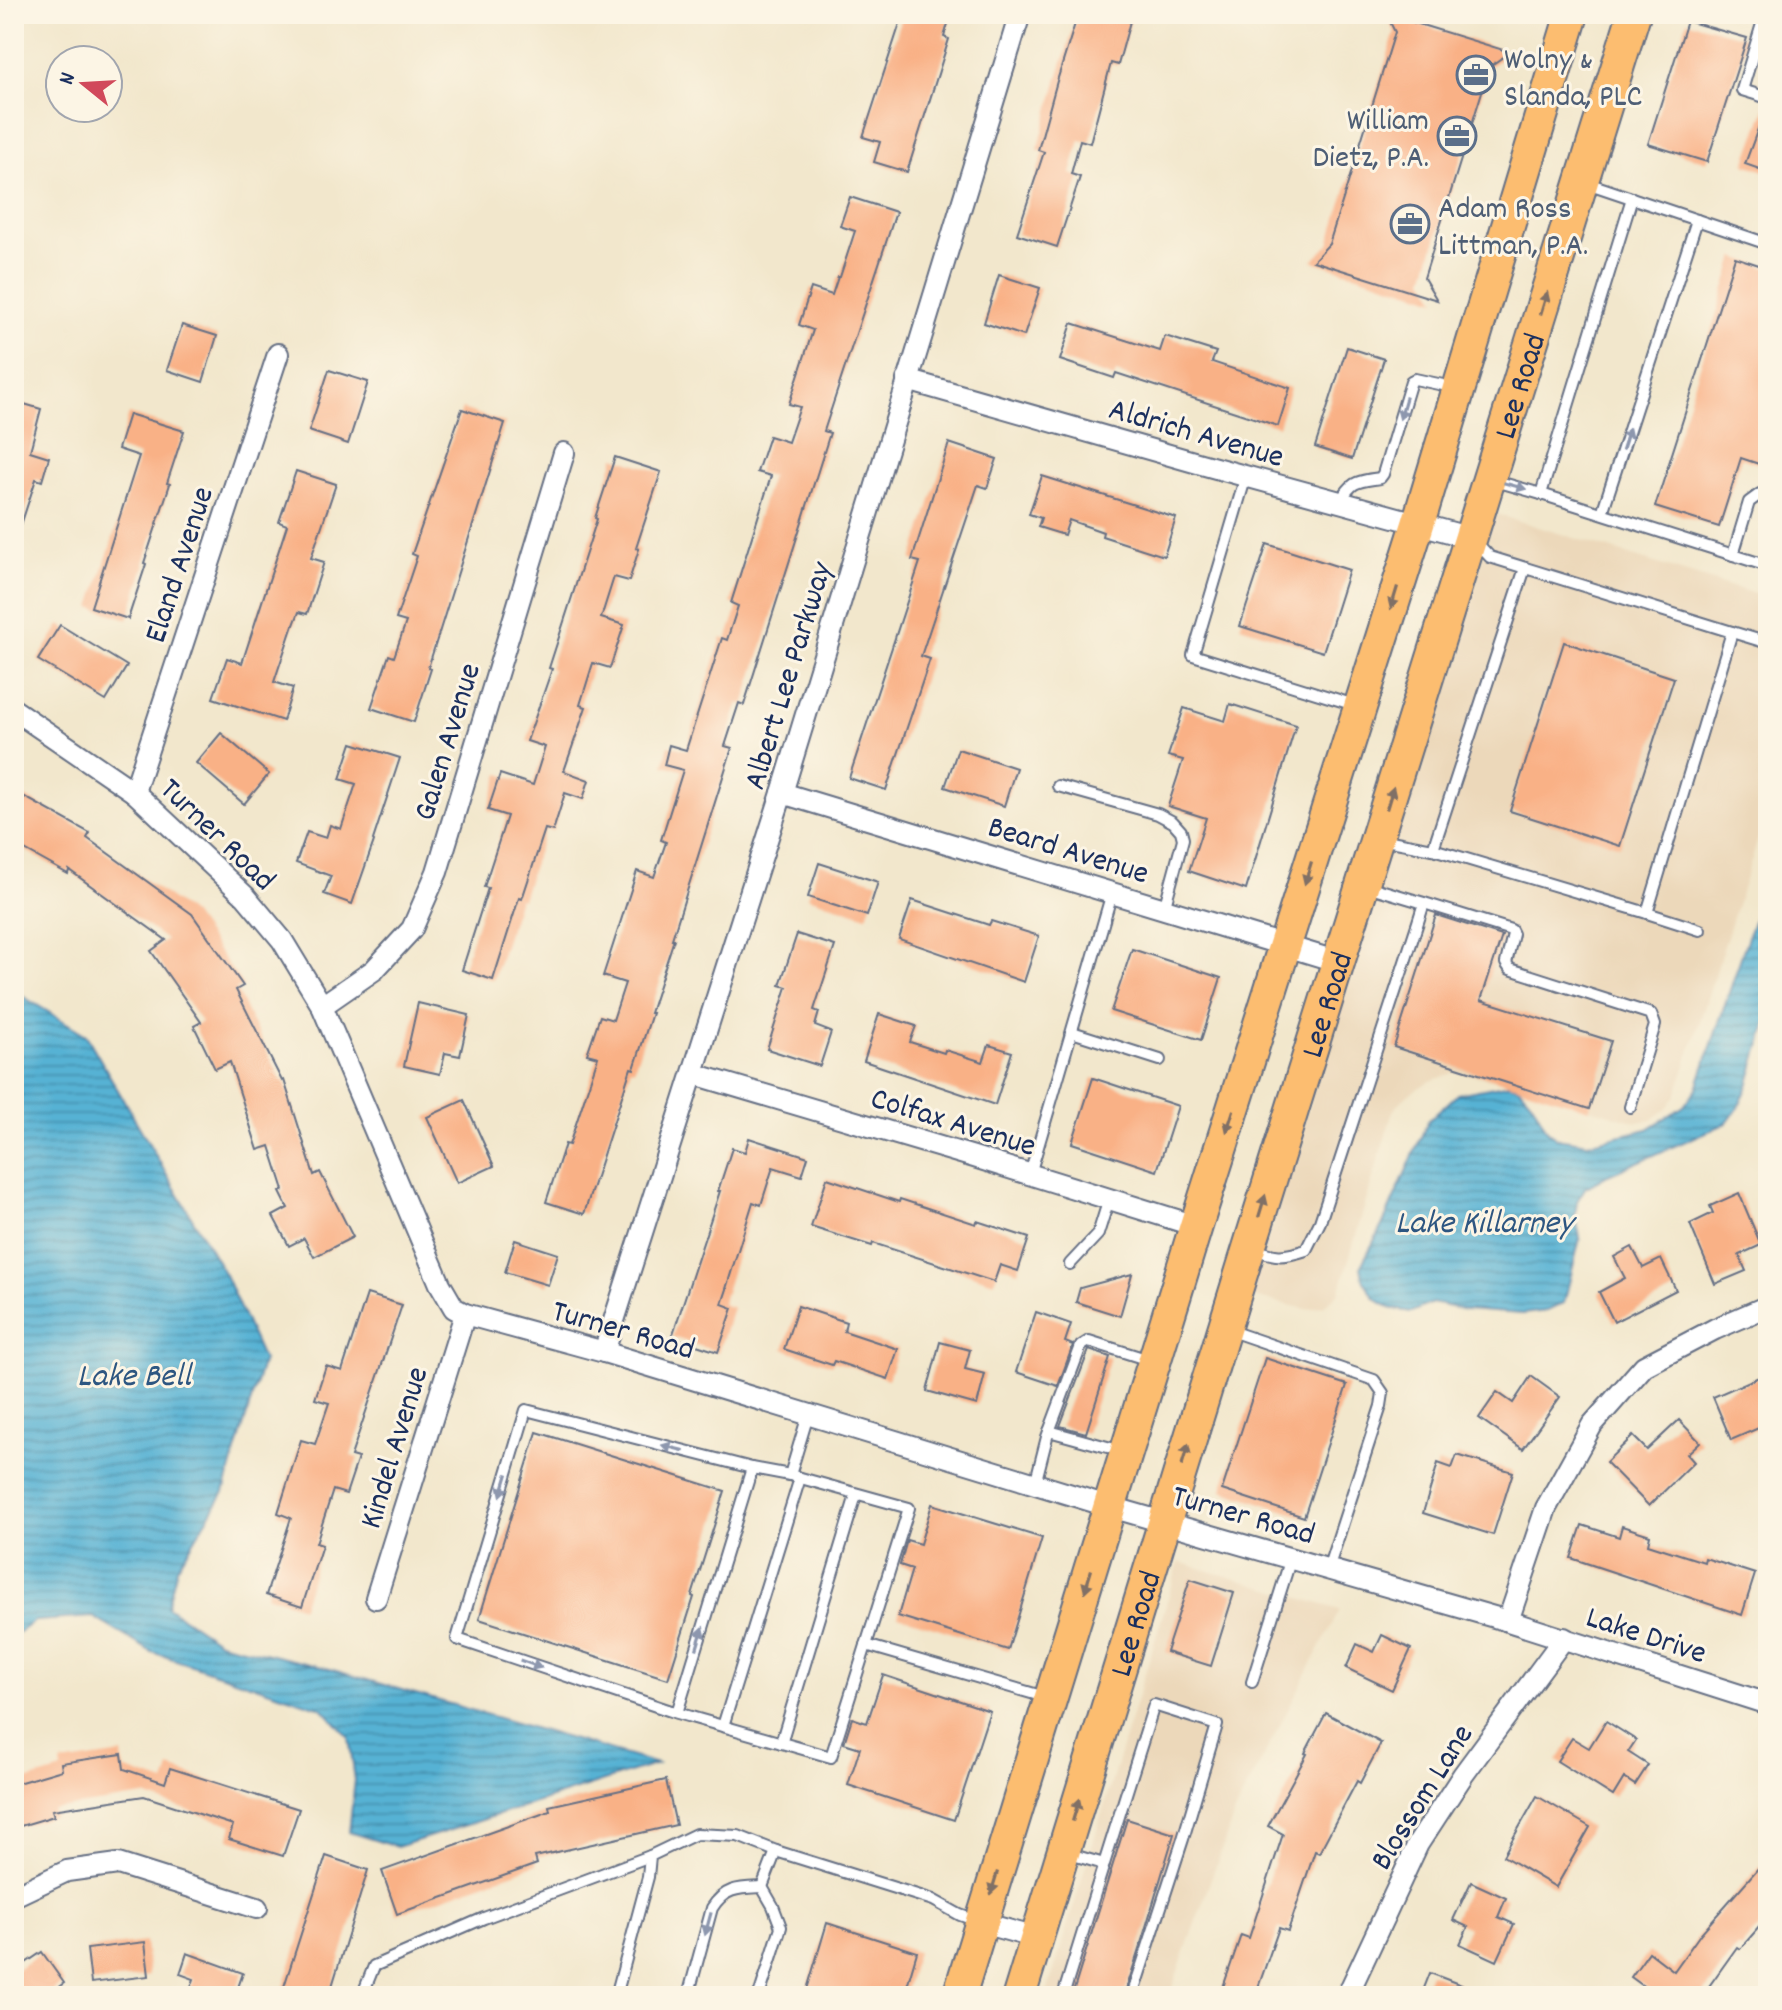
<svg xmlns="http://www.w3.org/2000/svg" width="1782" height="2010" viewBox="0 0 1782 2010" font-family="Dekko,sans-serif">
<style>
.built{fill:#ecd8ba}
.water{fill:url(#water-rules);stroke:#387099;stroke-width:2}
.building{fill:#f9b186}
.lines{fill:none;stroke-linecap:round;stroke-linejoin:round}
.lane-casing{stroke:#666f84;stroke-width:14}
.street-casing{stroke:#666f84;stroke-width:24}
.primary-casing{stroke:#666f84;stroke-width:36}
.lane{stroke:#fff;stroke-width:10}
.street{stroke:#fff;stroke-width:20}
.primary{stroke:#fcbd6f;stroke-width:32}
.oneway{fill:#806f66}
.oneway2{fill:#8d97ae}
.labels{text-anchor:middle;stroke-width:6;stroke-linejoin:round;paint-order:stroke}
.service-label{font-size:32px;fill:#4e5e75;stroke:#fcf5e5;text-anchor:start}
.street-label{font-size:32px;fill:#1b2f5e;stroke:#fcf5e5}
.water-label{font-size:34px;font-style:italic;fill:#2d5681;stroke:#fcf5e5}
</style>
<defs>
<pattern id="water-rules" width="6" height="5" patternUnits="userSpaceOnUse" patternTransform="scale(2)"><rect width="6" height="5" fill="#56b2d4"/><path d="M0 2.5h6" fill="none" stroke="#4691af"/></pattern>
</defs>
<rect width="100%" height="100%" fill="#fcf5e5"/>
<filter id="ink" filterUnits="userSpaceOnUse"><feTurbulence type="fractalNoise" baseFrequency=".0125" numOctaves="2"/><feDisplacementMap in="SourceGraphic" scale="16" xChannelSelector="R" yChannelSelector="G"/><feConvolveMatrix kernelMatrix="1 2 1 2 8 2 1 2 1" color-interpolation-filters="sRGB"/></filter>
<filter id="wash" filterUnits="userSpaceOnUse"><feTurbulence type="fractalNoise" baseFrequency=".006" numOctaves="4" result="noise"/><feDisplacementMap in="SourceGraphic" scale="32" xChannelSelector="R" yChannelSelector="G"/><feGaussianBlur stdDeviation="1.8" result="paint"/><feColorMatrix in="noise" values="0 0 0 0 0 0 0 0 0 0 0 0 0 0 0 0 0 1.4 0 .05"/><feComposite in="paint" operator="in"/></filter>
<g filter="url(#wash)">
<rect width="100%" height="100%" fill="#f2e7cc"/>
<g class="built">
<path d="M 1493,513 L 1768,598 L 1768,808 L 1676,1096 L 1665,1110 L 1653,1119 L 1636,1122 L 1500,1081 L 1456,1072 L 1428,1082 L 1406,1096 L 1393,1111 L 1339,1292 L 1325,1305 L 1306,1309 L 1249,1296 Z"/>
<path d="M 1179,1562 L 1340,1610 L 1236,1809 L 1169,1996 L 1046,1996 Z"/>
</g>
<g class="water">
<path d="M 1768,877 L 1768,1020 L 1748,1086 L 1738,1108 L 1727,1123 L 1608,1175 L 1585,1188 L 1577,1201 L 1575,1214 L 1580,1238 L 1564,1303 L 1547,1311 L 1522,1314 L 1466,1310 L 1432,1303 L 1411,1312 L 1390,1308 L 1375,1298 L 1363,1279 L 1361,1266 L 1384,1222 L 1428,1121 L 1458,1094 L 1510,1084 L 1519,1087 L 1532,1102 L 1547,1130 L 1556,1138 L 1588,1143 L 1648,1129 L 1684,1106 L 1697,1088 Z"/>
<path d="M 14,991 L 86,1035 L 225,1275 L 263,1360 L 224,1492 L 177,1568 L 167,1607 L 219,1642 L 326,1668 L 657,1764 L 397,1847 L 349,1832 L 355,1780 L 349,1737 L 322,1708 L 152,1652 L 93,1617 L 35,1621 L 14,1635 Z"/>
</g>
<g id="blocks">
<g class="building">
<path d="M 903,14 L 951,14 L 944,37 L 949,39 L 907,172 L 874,162 L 880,142 L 863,137 Z"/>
<path d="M 1078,14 L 1132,14 L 1118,65 L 1111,63 L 1090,143 L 1080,140 L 1071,174 L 1080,177 L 1057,247 L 1017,234 L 1044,152 L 1038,150 L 1057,81 Z"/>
<path d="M 1386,14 L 1510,52 L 1490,66 L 1424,278 L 1437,300 L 1313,261 L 1329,244 L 1395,32 Z"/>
<path d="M 1687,21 L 1747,38 L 1707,162 L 1648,144 Z"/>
<path d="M 1766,107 L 1768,107 L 1768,172 L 1745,164 Z"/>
<path d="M 850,197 L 896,212 L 824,431 L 830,433 L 761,651 L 744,705 L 739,703 L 725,746 L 732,748 L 672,939 L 674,939 L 650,1013 L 652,1013 L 634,1069 L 631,1068 L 584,1214 L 546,1202 L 565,1144 L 569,1145 L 598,1057 L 587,1054 L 600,1016 L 613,1020 L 625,983 L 603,976 L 637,871 L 654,877 L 666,842 L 661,840 L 683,770 L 664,765 L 669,745 L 686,750 L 722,638 L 727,640 L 738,606 L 731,603 L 771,476 L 757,472 L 769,436 L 788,442 L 800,407 L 789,404 L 813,330 L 799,325 L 811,288 L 832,295 L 838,277 L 840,277 L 855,231 L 840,226 Z"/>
<path d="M 1735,257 L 1768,268 L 1768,467 L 1741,458 L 1719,527 L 1655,507 Z"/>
<path d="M 999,275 L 1040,288 L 1024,336 L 984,323 Z"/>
<path d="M 1072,323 L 1160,351 L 1165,336 L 1216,352 L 1212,362 L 1290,388 L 1278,426 L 1116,373 L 1114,378 L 1060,360 Z"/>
<path d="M 182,325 L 217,336 L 203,382 L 167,370 Z"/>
<path d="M 1347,347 L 1384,359 L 1352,459 L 1315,447 Z"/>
<path d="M 329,370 L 368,382 L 348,444 L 309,431 Z"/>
<path d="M 14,401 L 41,409 L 30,451 L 49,457 L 42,481 L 36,479 L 18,534 L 14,533 Z"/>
<path d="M 462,409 L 505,423 L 428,668 L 431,669 L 414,722 L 371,708 L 389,655 L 394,657 L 406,622 L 396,619 L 417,556 L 412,554 Z"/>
<path d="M 129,414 L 184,431 L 167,483 L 170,484 L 144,563 L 146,564 L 128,619 L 91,607 L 139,456 L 118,449 Z"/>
<path d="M 949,443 L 997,459 L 987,488 L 978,485 L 921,656 L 930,659 L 886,790 L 849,778 L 920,562 L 912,560 Z"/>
<path d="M 615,457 L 661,472 L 636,548 L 639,549 L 629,581 L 614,577 L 601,618 L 624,625 L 610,668 L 593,663 L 580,705 L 586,707 L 564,771 L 589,780 L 583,799 L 565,793 L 553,831 L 545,829 L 522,899 L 519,898 L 493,980 L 462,970 L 488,888 L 484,887 L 507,816 L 488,810 L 500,774 L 533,785 L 545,747 L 527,741 L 552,669 L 549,668 L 597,519 L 595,518 Z"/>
<path d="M 296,471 L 336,484 L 311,558 L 324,562 L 307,614 L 299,612 L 294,625 L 293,625 L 274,682 L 293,688 L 283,721 L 213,698 L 227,658 L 242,663 L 287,525 L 279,522 Z"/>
<path d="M 1042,476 L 1176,518 L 1164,556 L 1102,536 L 1103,532 L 1069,520 L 1064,535 L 1038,527 L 1041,518 L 1029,514 Z"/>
<path d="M 1267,544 L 1349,570 L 1323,652 L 1240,626 Z"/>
<path d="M 60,625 L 127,666 L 106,701 L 38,660 Z"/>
<path d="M 1564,642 L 1674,678 L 1620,846 L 1510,811 Z"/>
<path d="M 1230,704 L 1296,725 L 1246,890 L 1189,871 L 1206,818 L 1168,806 L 1183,760 L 1168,756 L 1184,708 L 1225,721 Z"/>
<path d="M 221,733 L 269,774 L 244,804 L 196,763 Z"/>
<path d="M 352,743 L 400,758 L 373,840 L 374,841 L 352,904 L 324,894 L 331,876 L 296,863 L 307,832 L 326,838 L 330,825 L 341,829 L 356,784 L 340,779 Z"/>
<path d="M 958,749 L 1016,768 L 1004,806 L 945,787 Z"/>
<path d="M 14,791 L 90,833 L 87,838 L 192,914 L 243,986 L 236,990 L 282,1081 L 284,1080 L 314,1175 L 320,1172 L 353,1237 L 314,1257 L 304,1238 L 289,1246 L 273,1216 L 288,1208 L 280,1192 L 284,1190 L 270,1146 L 258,1150 L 230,1062 L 215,1069 L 194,1026 L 201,1022 L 151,951 L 166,940 L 69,870 L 68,874 L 14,844 Z"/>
<path d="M 819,863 L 878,882 L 867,916 L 808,897 Z"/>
<path d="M 912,900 L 989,925 L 991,921 L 1039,936 L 1024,982 L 899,939 Z"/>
<path d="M 1436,915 L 1502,936 L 1481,1000 L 1611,1041 L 1589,1109 L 1394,1047 Z"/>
<path d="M 797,934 L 835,946 L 814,1010 L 819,1012 L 815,1026 L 831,1032 L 820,1066 L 767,1049 L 787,987 L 780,985 Z"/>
<path d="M 1132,949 L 1221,978 L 1201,1040 L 1111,1011 Z"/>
<path d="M 418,1003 L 469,1015 L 460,1056 L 445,1053 L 440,1074 L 404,1066 Z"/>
<path d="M 879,1014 L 916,1026 L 910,1042 L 944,1053 L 945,1050 L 983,1062 L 989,1045 L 1012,1052 L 995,1105 L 864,1061 Z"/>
<path d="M 1093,1078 L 1178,1106 L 1157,1171 L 1072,1143 Z"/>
<path d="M 464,1100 L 494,1166 L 457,1183 L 427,1117 Z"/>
<path d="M 749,1138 L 808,1157 L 802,1176 L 773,1167 L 761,1205 L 753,1202 L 726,1289 L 727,1289 L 722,1304 L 733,1308 L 718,1352 L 672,1337 L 720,1191 L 718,1191 L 732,1148 L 745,1152 Z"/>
<path d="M 827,1178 L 899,1202 L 900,1199 L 976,1224 L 977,1221 L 1029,1238 L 1018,1271 L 1000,1265 L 994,1282 L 873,1243 L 872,1246 L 811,1227 Z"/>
<path d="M 1739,1193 L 1761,1245 L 1739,1255 L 1746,1271 L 1715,1284 L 1690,1224 L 1713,1213 L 1710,1206 Z"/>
<path d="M 515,1240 L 558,1254 L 548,1285 L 505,1272 Z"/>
<path d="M 1632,1247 L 1643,1268 L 1661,1259 L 1676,1290 L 1614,1322 L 1599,1292 L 1625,1278 L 1614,1257 Z"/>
<path d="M 1132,1274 L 1120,1316 L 1076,1302 L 1080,1288 Z"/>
<path d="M 367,1294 L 402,1305 L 351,1456 L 358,1458 L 346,1494 L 333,1490 L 316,1543 L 322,1545 L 302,1607 L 266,1595 L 291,1518 L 278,1513 L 301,1440 L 315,1444 L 329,1403 L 315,1399 L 326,1366 L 342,1371 Z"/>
<path d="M 798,1306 L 846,1322 L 844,1331 L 898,1349 L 888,1379 L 834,1361 L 832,1365 L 784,1349 Z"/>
<path d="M 1036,1312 L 1071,1324 L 1065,1342 L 1073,1345 L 1058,1386 L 1016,1372 Z"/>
<path d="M 940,1342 L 970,1350 L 965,1369 L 985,1374 L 977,1405 L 927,1391 Z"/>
<path d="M 1089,1350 L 1110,1357 L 1086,1433 L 1060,1426 Z"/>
<path d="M 1265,1358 L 1347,1385 L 1304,1517 L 1222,1490 Z"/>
<path d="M 1768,1373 L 1768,1424 L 1731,1440 L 1713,1397 Z"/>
<path d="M 1531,1376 L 1560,1397 L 1523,1449 L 1479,1418 L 1497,1392 L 1513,1403 Z"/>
<path d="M 1679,1420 L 1700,1442 L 1687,1454 L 1694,1462 L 1649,1506 L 1606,1462 L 1633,1436 L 1647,1450 Z"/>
<path d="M 537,1432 L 725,1491 L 692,1596 L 694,1597 L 668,1679 L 479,1619 Z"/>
<path d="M 1457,1455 L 1513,1472 L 1493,1535 L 1423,1513 L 1438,1463 L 1452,1468 Z"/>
<path d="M 932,1504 L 1042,1538 L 1008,1650 L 898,1616 L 912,1569 L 900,1565 L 907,1540 L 920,1544 Z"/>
<path d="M 1582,1525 L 1619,1537 L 1622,1526 L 1650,1535 L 1648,1544 L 1704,1562 L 1705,1558 L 1755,1574 L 1742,1615 L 1571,1558 Z"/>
<path d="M 1190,1579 L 1234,1593 L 1211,1666 L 1166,1652 Z"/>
<path d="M 1382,1635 L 1411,1649 L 1392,1690 L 1346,1668 L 1357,1644 L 1374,1652 Z"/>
<path d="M 883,1675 L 990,1711 L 954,1820 L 848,1785 L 860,1748 L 844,1743 L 852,1718 L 867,1723 Z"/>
<path d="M 1326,1713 L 1381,1743 L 1360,1783 L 1357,1781 L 1319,1853 L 1315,1851 L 1288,1931 L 1279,1928 L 1255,1996 L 1220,1996 L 1241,1935 L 1249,1938 L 1283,1834 L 1268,1826 L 1307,1754 L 1305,1753 Z"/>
<path d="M 1606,1721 L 1636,1740 L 1628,1752 L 1648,1765 L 1635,1785 L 1624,1778 L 1613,1796 L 1557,1761 L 1572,1738 L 1589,1748 Z"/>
<path d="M 122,1754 L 124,1769 L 165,1783 L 170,1768 L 299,1809 L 283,1856 L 229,1839 L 233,1825 L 144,1796 L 52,1810 L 54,1816 L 14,1828 L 14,1784 L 62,1770 L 61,1763 Z"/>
<path d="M 666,1780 L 676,1825 L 535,1857 L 537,1864 L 397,1914 L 382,1871 L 550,1811 L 549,1806 Z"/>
<path d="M 1537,1796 L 1590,1827 L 1556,1887 L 1503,1856 Z"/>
<path d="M 1127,1819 L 1174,1834 L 1143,1937 L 1124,1996 L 1072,1996 Z"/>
<path d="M 326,1856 L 368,1870 L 329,1996 L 281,1996 Z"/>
<path d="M 1768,1857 L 1768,1917 L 1740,1949 L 1737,1947 L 1702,1996 L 1657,1996 L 1631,1977 L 1649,1952 L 1674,1971 L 1701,1933 Z"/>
<path d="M 1471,1882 L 1506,1898 L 1498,1917 L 1514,1924 L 1497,1961 L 1460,1944 L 1468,1927 L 1453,1920 Z"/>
<path d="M 827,1923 L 917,1952 L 904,1996 L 805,1996 Z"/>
<path d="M 145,1942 L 149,1976 L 91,1983 L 87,1949 Z"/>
<path d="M 42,1952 L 64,1983 L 46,1996 L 14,1996 L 14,1971 Z"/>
<path d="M 187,1953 L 243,1973 L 235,1996 L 188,1996 L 194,1979 L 180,1974 Z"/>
<path d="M 1430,1973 L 1485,1994 L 1485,1996 L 1421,1996 Z"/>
</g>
</g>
</g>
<g filter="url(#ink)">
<use href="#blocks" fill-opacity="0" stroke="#666f84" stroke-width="2"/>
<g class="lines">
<defs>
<g id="lane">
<path d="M 1765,14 L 1742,90 L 1768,98"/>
<path d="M 1584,182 L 1768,244"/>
<path d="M 1632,198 L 1541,494 L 1768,566"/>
<path d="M 1246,476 L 1193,655 L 1358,706"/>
<path d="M 1492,480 L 1541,494"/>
<path d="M 1339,502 C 1354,480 1355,482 1380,478 L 1383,474 L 1411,381 L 1415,379 L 1457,388"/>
<path d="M 1602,513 L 1697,220"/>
<path d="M 1733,555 L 1749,502 L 1760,494 L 1768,497"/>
<path d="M 1732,632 L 1768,643"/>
<path d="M 1058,786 L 1158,814 L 1173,822 L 1181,831 L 1183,839 L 1164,909"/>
<path d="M 1380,839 L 1433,849 L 1647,913 L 1732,632 L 1490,557 L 1476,542"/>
<path d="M 1433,849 L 1525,568"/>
<path d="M 1424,903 L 1511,930 L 1513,934 L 1506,963 L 1510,969 L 1651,1014 L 1655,1025 L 1630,1107"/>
<path d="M 1647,913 L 1700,930"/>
<path d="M 1072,1032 L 1160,1060"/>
<path d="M 1030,1174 L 1112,893"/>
<path d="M 1251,1248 C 1276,1257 1282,1258 1306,1250 L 1320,1222 L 1418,922 L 1424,903 L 1367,886"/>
<path d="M 1070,1264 L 1098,1234 L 1109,1199"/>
<path d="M 1228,1330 L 1374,1380 L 1383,1393 L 1381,1406 L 1328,1569"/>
<path d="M 1049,1431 L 1122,1451"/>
<path d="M 752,1468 L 790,1475 L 808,1415"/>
<path d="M 1035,1484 L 1047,1437 L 1081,1346 L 1089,1341 L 1149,1360"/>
<path d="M 866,1645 L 1045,1697"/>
<path d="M 1252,1682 L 1291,1558"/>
<path d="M 677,1713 L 752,1468 L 526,1410 L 457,1639 L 677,1713 L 831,1757 L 909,1508 L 790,1475"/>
<path d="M 723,1726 L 800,1478"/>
<path d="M 781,1743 L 856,1495"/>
<path d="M 1104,1864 L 1154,1705 L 1217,1725 L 1183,1839 L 1132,1996"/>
<path d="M 762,1887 L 776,1851 L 933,1900 L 960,1915 L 980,1922"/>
<path d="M 362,1996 L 374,1966 L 484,1918 L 650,1856"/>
<path d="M 616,1996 L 648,1877 L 650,1856 L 696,1834 L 738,1836 L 776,1851"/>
<path d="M 688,1996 L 712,1908 C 725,1887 740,1888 762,1887"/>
<path d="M 759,1996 L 781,1927 L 773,1906 L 762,1887"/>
<path d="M 1063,1996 L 1104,1864 L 1066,1853"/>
</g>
<g id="street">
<path d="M 907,380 L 1201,464 L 1471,538"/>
<path d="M 14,710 L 134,792 L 246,897 L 282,940 L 322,1006 L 440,1284 L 454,1308 L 465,1314 L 604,1352 L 1111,1507 L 1508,1621 L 1768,1704"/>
<path d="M 134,792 L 278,354"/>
<path d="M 782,793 L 1339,962"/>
<path d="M 322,1006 L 374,970 L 412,929 L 437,872 L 564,453"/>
<path d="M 694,1074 L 974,1157 L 1196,1226"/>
<path d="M 604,1352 L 782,793 L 1020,14"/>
<path d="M 376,1598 L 465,1314"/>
<path d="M 1508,1621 L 1546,1508 L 1592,1425 L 1644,1366 L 1715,1329 L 1768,1306"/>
<path d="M 14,1896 L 67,1871 L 118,1864 L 257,1908"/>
<path d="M 982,1923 L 1037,1938"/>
<path d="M 1347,1996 L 1418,1844 L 1463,1775 L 1564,1638"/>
</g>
<g id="primary">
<path d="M 959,1996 L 1196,1226 L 1418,524 L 1572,14"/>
<path id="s1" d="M 1019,1996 L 1249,1248 L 1634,14"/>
</g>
</defs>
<use href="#lane" class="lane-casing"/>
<use href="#street" class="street-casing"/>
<use href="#primary" class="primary-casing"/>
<use href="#lane" class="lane"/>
<use href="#street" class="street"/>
<use href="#primary" class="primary"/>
</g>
<defs><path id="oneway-solid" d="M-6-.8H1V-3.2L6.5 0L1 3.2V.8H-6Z" transform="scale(2)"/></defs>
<g class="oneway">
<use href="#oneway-solid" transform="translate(1544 303) rotate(-73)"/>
<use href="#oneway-solid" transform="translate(1394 598) rotate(107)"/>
<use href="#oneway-solid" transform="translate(1390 798) rotate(-73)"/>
<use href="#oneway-solid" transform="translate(1308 873) rotate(107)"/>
<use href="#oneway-solid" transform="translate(1230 1121) rotate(108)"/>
<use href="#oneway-solid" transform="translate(1262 1206) rotate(-73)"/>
<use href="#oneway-solid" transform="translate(1185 1455) rotate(-73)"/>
<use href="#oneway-solid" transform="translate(1088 1581) rotate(107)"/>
<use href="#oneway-solid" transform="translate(1076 1810) rotate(-73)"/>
<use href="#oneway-solid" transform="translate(994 1883) rotate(107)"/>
</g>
<g class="oneway2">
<use href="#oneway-solid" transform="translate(1403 408) rotate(106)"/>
<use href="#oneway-solid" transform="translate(1626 439) rotate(-72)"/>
<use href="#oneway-solid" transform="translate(1515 486) rotate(16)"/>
<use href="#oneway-solid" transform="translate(673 1448) rotate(-166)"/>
<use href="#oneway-solid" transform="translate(504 1485) rotate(107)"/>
<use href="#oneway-solid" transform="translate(700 1638) rotate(-73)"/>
<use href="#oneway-solid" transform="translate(531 1664) rotate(19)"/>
<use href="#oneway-solid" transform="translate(708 1924) rotate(105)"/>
</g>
</g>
<defs>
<symbol id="office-ring" viewBox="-11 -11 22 22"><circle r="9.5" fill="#fcf5e5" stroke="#5c6f8a" stroke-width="1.5"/><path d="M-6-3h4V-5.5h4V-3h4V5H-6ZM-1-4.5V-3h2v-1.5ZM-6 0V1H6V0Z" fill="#5c6f8a"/></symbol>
</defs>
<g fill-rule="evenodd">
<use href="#office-ring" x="1454" y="53" width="44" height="44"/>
<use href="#office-ring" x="1435" y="114" width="44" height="44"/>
<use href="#office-ring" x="1388" y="202" width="44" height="44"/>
</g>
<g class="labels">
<g class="service-label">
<text x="1504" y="68">Wolny &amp;<tspan x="1504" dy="37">Slanda, PLC</tspan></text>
<text x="1429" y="129" text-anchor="end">William<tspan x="1429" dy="37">Dietz, P.A.</tspan></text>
<text x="1438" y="217">Adam Ross<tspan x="1438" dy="37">Littman, P.A.</tspan></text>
</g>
<g class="street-label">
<text dy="11" stroke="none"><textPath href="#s1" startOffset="1686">Lee Road</textPath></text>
<text transform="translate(1197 431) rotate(16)" y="11">Aldrich Avenue</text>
<text transform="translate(177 564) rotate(-72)" y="11">Eland Avenue</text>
<text transform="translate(786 675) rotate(-73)" y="11">Albert Lee Parkway</text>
<text transform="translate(445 741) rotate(-73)" y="11">Galen Avenue</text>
<text transform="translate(219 833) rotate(44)" y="11">Turner Road</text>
<text transform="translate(1069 848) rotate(17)" y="11">Beard Avenue</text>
<text dy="11" stroke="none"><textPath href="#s1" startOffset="1038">Lee Road</textPath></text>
<text transform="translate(954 1120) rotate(17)" y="11">Colfax Avenue</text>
<text transform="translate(624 1328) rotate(16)" y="11">Turner Road</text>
<text transform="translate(392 1447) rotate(-73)" y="11">Kindel Avenue</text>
<text transform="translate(1244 1513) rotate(16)" y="11">Turner Road</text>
<text dy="11" stroke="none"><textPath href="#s1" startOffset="390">Lee Road</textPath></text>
<text transform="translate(1647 1633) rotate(18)" y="11">Lake Drive</text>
<text transform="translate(1420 1796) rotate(-58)" y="11">Blossom Lane</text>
</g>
<g class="water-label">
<text x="1484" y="1232">Lake Killarney</text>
<text x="134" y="1385">Lake Bell</text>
</g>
</g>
<rect width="1782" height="2010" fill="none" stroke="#fcf5e5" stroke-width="48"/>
<g transform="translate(84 84) rotate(288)"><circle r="38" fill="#fcf5e5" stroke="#a2a6af" stroke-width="2"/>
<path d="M0-6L14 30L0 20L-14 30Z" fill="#d1495b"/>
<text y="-12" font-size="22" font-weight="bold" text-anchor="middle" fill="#1b2f5e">N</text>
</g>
</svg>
